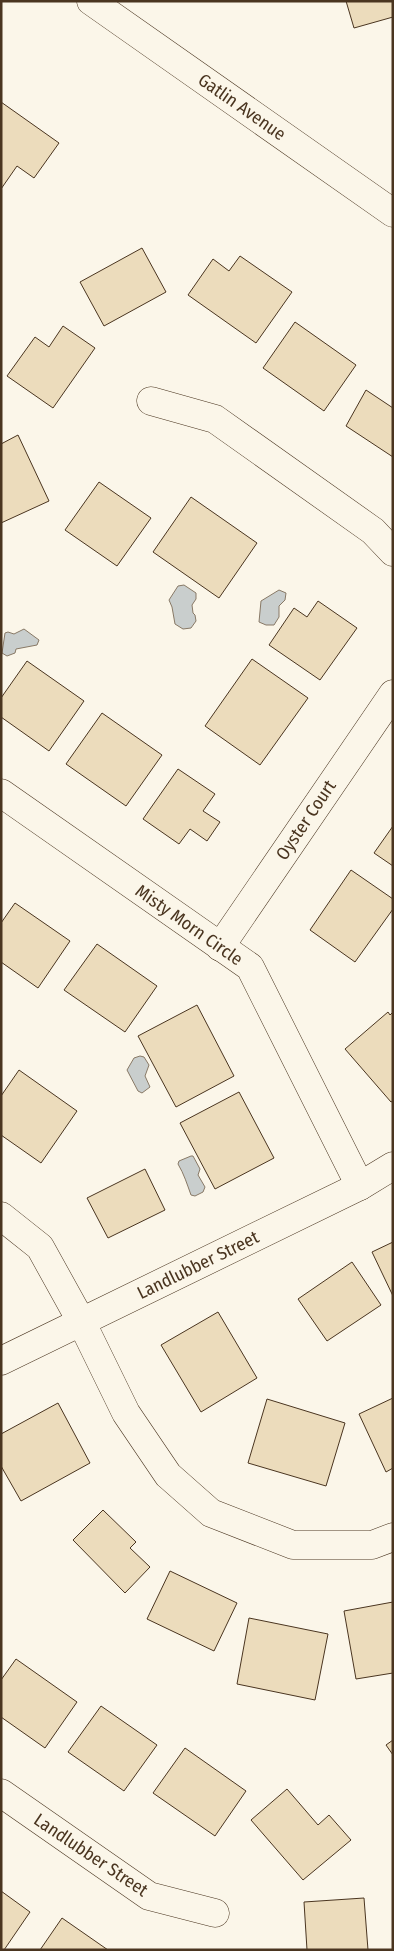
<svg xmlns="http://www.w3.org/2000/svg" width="394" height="1951" viewBox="0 0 394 1951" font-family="'Fira Sans Condensed',sans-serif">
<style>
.water{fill:#c9cecd;stroke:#887966}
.building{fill:#ecdcbc;stroke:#4a3520}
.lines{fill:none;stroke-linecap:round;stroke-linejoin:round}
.minor-casing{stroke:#4a3520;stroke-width:29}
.minor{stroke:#fbf6e9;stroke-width:28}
.labels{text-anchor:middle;stroke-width:4;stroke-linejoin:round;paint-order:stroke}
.street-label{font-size:18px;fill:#4a3520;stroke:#fbf6e9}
</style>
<rect width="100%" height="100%" fill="#fbf6e9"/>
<g class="water">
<path d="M 184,585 L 196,593 L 196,599 L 192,605 L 193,613 L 195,615 L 196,621 L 191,628 L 183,629 L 175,624 L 172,607 L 169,600 L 178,586 Z"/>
<path d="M 279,590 L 286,593 L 285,600 L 279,606 L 279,617 L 274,625 L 266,625 L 259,622 L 261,601 Z"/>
<path d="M 24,629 L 39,640 L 37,645 L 16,649 L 15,653 L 7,656 L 2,653 L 5,633 L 8,632 L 14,634 Z"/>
<path d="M 140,1056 L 144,1057 L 149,1065 L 145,1076 L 150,1087 L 142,1093 L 138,1091 L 127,1070 L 134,1058 Z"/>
<path d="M 191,1156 L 193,1156 L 200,1169 L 198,1175 L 205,1187 L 203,1192 L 195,1196 L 191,1195 C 187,1184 184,1174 178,1164 L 179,1161 Z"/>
</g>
<g class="building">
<path d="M 346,1 L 393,1 L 393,17 L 354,28 Z"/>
<path d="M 1,102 L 59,143 L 34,178 L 17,166 L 1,189 Z"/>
<path d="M 142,248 L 166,292 L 104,326 L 80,282 Z"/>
<path d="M 240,256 L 292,292 L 256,343 L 188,295 L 213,259 L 229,271 Z"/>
<path d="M 295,322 L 356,365 L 324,411 L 263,368 Z"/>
<path d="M 63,326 L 95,348 L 53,408 L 7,376 L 35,337 L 49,347 Z"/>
<path d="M 366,390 L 393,408 L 393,457 L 346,426 Z"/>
<path d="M 18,435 L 49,501 L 1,523 L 1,444 Z"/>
<path d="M 99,482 L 151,518 L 117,566 L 65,530 Z"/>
<path d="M 191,497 L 257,543 L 219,598 L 153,552 Z"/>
<path d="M 318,601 L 357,628 L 320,680 L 269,645 L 294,608 L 307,617 Z"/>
<path d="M 252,659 L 308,698 L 260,765 L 205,726 Z"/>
<path d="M 27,661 L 84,701 L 49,751 L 1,717 L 1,698 Z"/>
<path d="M 102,713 L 162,755 L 126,806 L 66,764 Z"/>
<path d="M 178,769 L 215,794 L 203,811 L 220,822 L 207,841 L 190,829 L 179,844 L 143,819 Z"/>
<path d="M 393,826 L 393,866 L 374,853 Z"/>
<path d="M 351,870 L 393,899 L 393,909 L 355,962 L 310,930 Z"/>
<path d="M 15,903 L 70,941 L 38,988 L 1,962 L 1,923 Z"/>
<path d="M 97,944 L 157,986 L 125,1032 L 64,990 Z"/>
<path d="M 197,1005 L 234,1076 L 176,1107 L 138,1036 Z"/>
<path d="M 388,1012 L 390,1015 L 393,1012 L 393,1101 L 391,1102 L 345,1049 Z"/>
<path d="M 19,1070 L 77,1111 L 41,1163 L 1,1135 L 1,1096 Z"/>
<path d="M 239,1092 L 274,1158 L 215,1189 L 180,1123 Z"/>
<path d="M 145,1169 L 165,1210 L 108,1238 L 87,1198 Z"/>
<path d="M 393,1242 L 393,1296 L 372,1252 Z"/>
<path d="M 352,1262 L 381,1305 L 327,1341 L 298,1299 Z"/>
<path d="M 218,1312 L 257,1378 L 201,1412 L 161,1345 Z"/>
<path d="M 393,1398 L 393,1468 L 386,1472 L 359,1414 Z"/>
<path d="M 267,1399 L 345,1423 L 326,1486 L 248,1463 Z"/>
<path d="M 58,1403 L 90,1463 L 21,1501 L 1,1466 L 1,1434 Z"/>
<path d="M 103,1510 L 136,1542 L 130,1548 L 150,1567 L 125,1593 L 73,1540 Z"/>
<path d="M 170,1571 L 237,1603 L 214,1651 L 147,1619 Z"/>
<path d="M 393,1602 L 393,1673 L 356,1679 L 344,1611 Z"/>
<path d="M 249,1618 L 328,1634 L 315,1700 L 237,1684 Z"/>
<path d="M 16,1659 L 77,1702 L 45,1748 L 1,1717 L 1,1680 Z"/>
<path d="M 101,1706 L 157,1745 L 124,1791 L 68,1752 Z"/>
<path d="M 393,1740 L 393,1755 L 386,1745 Z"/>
<path d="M 185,1748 L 246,1791 L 215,1836 L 153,1793 Z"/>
<path d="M 287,1789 L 318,1825 L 329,1815 L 351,1840 L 303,1880 L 251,1820 Z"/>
<path d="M 1,1891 L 30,1912 L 4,1950 L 1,1950 Z"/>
<path d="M 364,1898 L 368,1950 L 307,1950 L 304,1902 Z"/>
<path d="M 62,1918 L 108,1950 L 40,1950 Z"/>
</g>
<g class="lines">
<defs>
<g id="minor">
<path d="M 91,1 L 393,213"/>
<path d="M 151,401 L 215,419 L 373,531 L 393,552"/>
<path d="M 1,793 L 250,967 L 360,1186"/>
<path d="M 220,947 L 393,694"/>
<path d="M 1,1216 L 40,1247 L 81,1321 L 126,1413 L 168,1475 L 211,1513 L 293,1545 L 372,1545 L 393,1537"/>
<path d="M 1,1361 L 360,1186 L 393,1166"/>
<path d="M 1,1793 L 149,1896 L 215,1913"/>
</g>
</defs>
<use href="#minor" class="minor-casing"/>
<use href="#minor" class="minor"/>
</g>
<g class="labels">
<g class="street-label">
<text transform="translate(242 107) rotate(35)" y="6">Gatlin Avenue</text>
<text transform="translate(306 820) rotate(-56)" y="6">Oyster Court</text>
<text transform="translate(189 925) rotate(35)" y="6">Misty Morn Circle</text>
<text transform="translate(198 1265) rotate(-26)" y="6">Landlubber Street</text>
<text transform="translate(91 1855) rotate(34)" y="6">Landlubber Street</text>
</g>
</g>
<rect width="394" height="1951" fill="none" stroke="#4a3520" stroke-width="5"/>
</svg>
